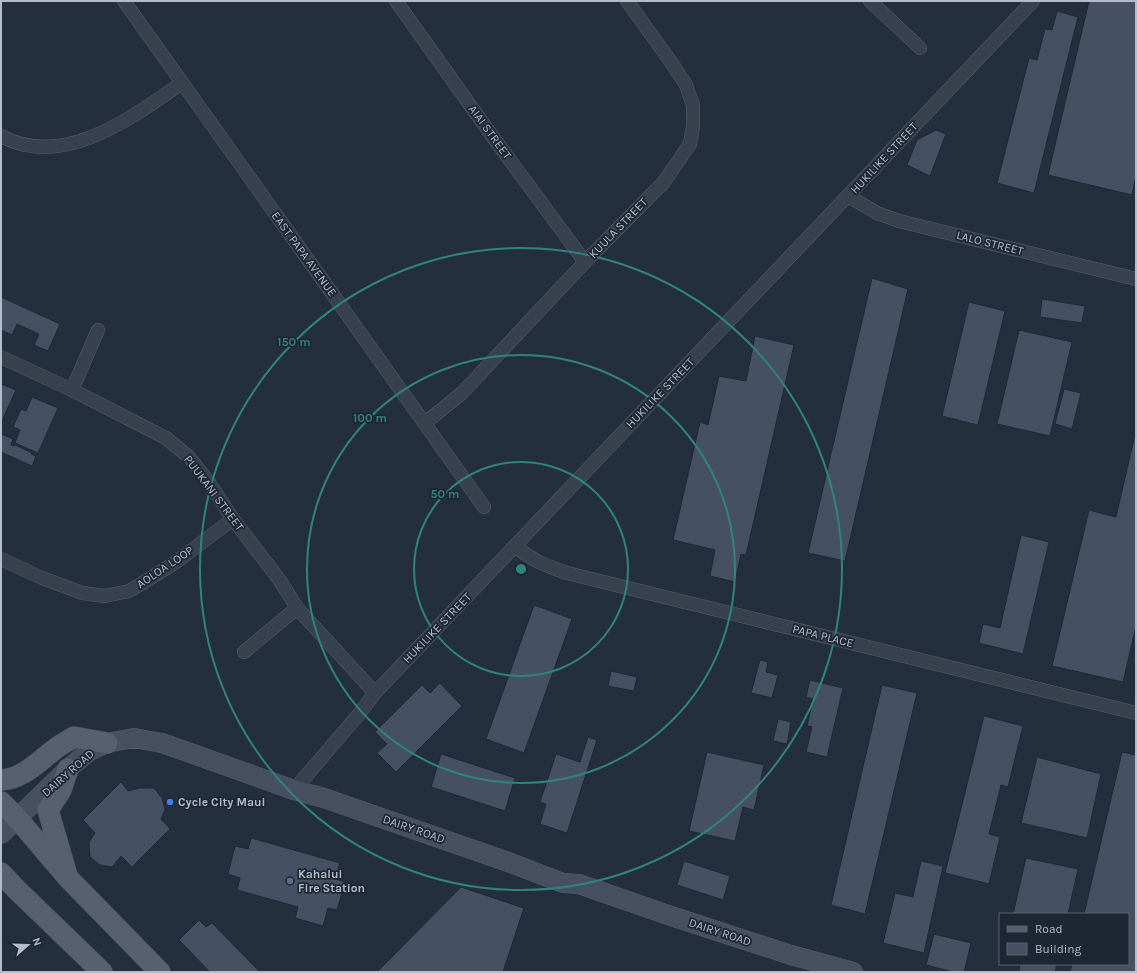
<svg xmlns="http://www.w3.org/2000/svg" width="1137" height="973" viewBox="0 0 1137 973" font-family="Karla,sans-serif">
<style>
.building{fill:#455162;stroke:#1f2835}
.lines{fill:none;stroke-linecap:round;stroke-linejoin:round}
.minor-casing{stroke:#565f6c;stroke-width:14}
.secondary-casing{stroke:#565f6c;stroke-width:20}
.primary-casing{stroke:#414a57;stroke-width:22}
.minor{stroke:#38414e;stroke-width:13}
.secondary{stroke:#465061;stroke-width:19}
.primary{stroke:#56606e;stroke-width:21}
.ring{fill:none;stroke:#308480;stroke-width:2}
.shop-dot{fill:#3f7fe0;stroke:#1d2633;stroke-width:1.5}
.service-dot{fill:#5c6f8a;stroke:#1d2633;stroke-width:1.5}
.labels{text-anchor:middle;stroke-width:3.5;stroke-linejoin:round;paint-order:stroke}
.street-label{font-size:12px;fill:#b4bcc9;stroke:#1d2633}
.poi-label{font-size:12px;font-weight:bold;fill:#b4bcc9;stroke:#1d2633;text-anchor:start}
.centre{fill:#308480;stroke:#1d2633;stroke-width:2}
.ring-label{font-size:12px;text-anchor:middle;font-weight:bold;fill:#308480;stroke:#1d2633;stroke-width:3.5;stroke-linejoin:round;paint-order:stroke}
</style>
<rect width="100%" height="100%" fill="#242f3e"/>
<g class="building">
<path d="M 1089,1 L 1136,1 L 1136,176 L 1132,195 L 1048,175 Z"/>
<path d="M 1057,11 L 1078,17 L 1034,193 L 997,183 L 1029,58 L 1037,60 L 1045,29 L 1052,30 Z"/>
<path d="M 936,130 L 946,134 L 930,176 L 907,165 L 917,140 Z"/>
<path d="M 872,278 L 908,289 L 845,561 L 808,553 Z"/>
<path d="M 1,297 L 60,324 L 48,351 L 34,345 L 39,334 L 17,324 L 12,335 L 1,330 Z"/>
<path d="M 1042,299 L 1085,306 L 1082,323 L 1040,317 Z"/>
<path d="M 969,302 L 1005,311 L 978,425 L 942,416 Z"/>
<path d="M 1019,330 L 1072,342 L 1050,436 L 997,424 Z"/>
<path d="M 755,336 L 794,345 L 746,555 L 741,554 L 735,582 L 710,576 L 715,550 L 673,540 L 700,422 L 708,425 L 719,376 L 746,381 Z"/>
<path d="M 1,384 L 16,390 L 1,423 Z"/>
<path d="M 1064,389 L 1081,393 L 1072,429 L 1055,424 Z"/>
<path d="M 32,397 L 58,408 L 38,453 L 15,443 L 20,430 L 13,427 L 21,409 L 26,411 Z"/>
<path d="M 1136,430 L 1136,626 L 1123,682 L 1052,666 L 1089,510 L 1116,517 Z"/>
<path d="M 1,434 L 13,439 L 11,445 L 14,446 L 15,445 L 32,453 L 31,454 L 36,456 L 32,466 L 1,452 Z"/>
<path d="M 1021,535 L 1049,542 L 1023,654 L 979,643 L 983,624 L 1000,628 Z"/>
<path d="M 534,605 L 572,619 L 524,753 L 486,739 Z"/>
<path d="M 760,660 L 768,662 L 766,672 L 778,675 L 772,698 L 751,693 Z"/>
<path d="M 611,671 L 637,677 L 634,691 L 608,686 Z"/>
<path d="M 810,680 L 843,688 L 827,757 L 806,752 L 812,727 L 807,726 L 813,699 L 806,697 Z"/>
<path d="M 440,683 L 462,706 L 396,772 L 377,753 L 387,744 L 375,732 L 422,685 L 430,693 Z"/>
<path d="M 882,685 L 917,693 L 865,914 L 831,905 Z"/>
<path d="M 984,716 L 1023,726 L 1008,787 L 1001,785 L 989,834 L 1000,837 L 989,884 L 945,873 Z"/>
<path d="M 778,719 L 791,722 L 787,744 L 773,741 Z"/>
<path d="M 588,737 L 597,740 L 567,833 L 540,824 L 546,804 L 540,802 L 556,754 L 580,762 Z"/>
<path d="M 707,752 L 764,765 L 754,810 L 743,807 L 735,841 L 689,831 Z"/>
<path d="M 1122,752 L 1136,755 L 1136,972 L 1070,972 L 1072,964 L 1128,964 L 1128,914 L 1084,914 Z"/>
<path d="M 441,754 L 515,778 L 505,811 L 431,787 Z"/>
<path d="M 1037,757 L 1101,774 L 1087,838 L 1021,823 Z"/>
<path d="M 121,782 L 128,791 L 139,788 L 154,788 L 162,798 L 165,810 L 161,819 L 170,829 L 132,867 L 121,856 L 112,867 L 100,865 L 90,857 L 89,842 L 95,833 L 83,820 Z"/>
<path d="M 251,838 L 340,863 L 335,879 L 345,882 L 337,910 L 328,908 L 323,926 L 295,918 L 298,907 L 237,890 L 240,878 L 228,874 L 235,846 L 248,849 Z"/>
<path d="M 1026,858 L 1078,869 L 1068,914 L 1013,914 Z"/>
<path d="M 684,861 L 730,876 L 723,900 L 677,885 Z"/>
<path d="M 921,861 L 943,866 L 924,953 L 883,943 L 895,893 L 913,897 Z"/>
<path d="M 461,887 L 524,908 L 503,972 L 377,972 Z"/>
<path d="M 199,920 L 206,927 L 212,923 L 260,972 L 210,972 L 179,940 Z"/>
<path d="M 934,934 L 971,943 L 964,972 L 953,972 L 926,965 Z"/>
<path d="M 1020,964 L 1057,964 L 1055,972 L 1019,972 Z"/>
</g>
<g class="lines">
<defs>
<g id="minor">
<path d="M 124,1 L 484,507"/>
<path d="M 396,1 L 490,133 L 585,262"/>
<path d="M 870,1 L 920,48"/>
<path d="M 1,136 C 64,170 132,117 182,83"/>
<path d="M 848,196 L 877,213 L 899,221 L 1136,279"/>
<path d="M 1,357 L 72,390 L 166,438 L 189,457 L 208,481 L 233,519 L 281,582 L 297,608 L 375,693"/>
<path d="M 72,390 L 98,330"/>
<path d="M 425,423 L 462,393 L 585,262 L 663,183 L 675,166 L 690,144 L 693,126 L 693,105 L 686,85 L 671,62 L 627,1"/>
<path d="M 515,546 C 533,561 545,565 567,573 L 1136,713"/>
<path d="M 1,559 L 42,578 L 82,593 L 105,596 L 129,591 L 146,581 L 176,562 L 233,519"/>
<path d="M 244,652 L 297,608"/>
<path d="M 294,790 L 359,714 L 375,693 L 1033,1"/>
</g>
<path id="secondary" d="M 1,834 L 68,769 L 89,751 L 107,743 L 134,738 L 162,743 L 294,790 L 324,798 L 511,863 L 563,883 L 579,884 L 671,916 L 791,955 L 853,972"/>
<g id="primary">
<path d="M 1,780 C 23,779 39,761 55,749 C 61,744 68,741 74,737 L 107,743"/>
<path d="M 1,802 L 17,818 L 68,878 L 160,972"/>
<path d="M 66,872 L 48,810 L 61,790 L 68,769"/>
<path d="M 1,873 L 16,889 L 102,972"/>
</g>
</defs>
<use href="#minor" class="minor-casing"/>
<use href="#secondary" class="secondary-casing"/>
<use href="#primary" class="primary-casing"/>
<use href="#minor" class="minor"/>
<use href="#secondary" class="secondary"/>
<use href="#primary" class="primary"/>
</g>
<g class="ring">
<circle cx="521" cy="569" r="107"/>
<circle cx="521" cy="569" r="214"/>
<circle cx="521" cy="569" r="321"/>
</g>
<circle class="shop-dot" cx="170" cy="802" r="4"/>
<circle class="service-dot" cx="290" cy="881" r="4"/>
<g class="labels">
<g class="street-label">
<text transform="translate(490 132) rotate(54)" y="4">AIAI STREET</text>
<text transform="translate(884 158) rotate(-47)" y="4">HUKILIKE STREET</text>
<text transform="translate(618 228) rotate(-46)" y="4">KUULA STREET</text>
<text transform="translate(990 243) rotate(14)" y="4">LALO STREET</text>
<text transform="translate(304 254) rotate(54)" y="4">EAST PAPA AVENUE</text>
<text transform="translate(660 393) rotate(-46)" y="4">HUKILIKE STREET</text>
<text transform="translate(214 493) rotate(53)" y="4">PUUKANI STREET</text>
<text transform="translate(165 567) rotate(-34)" y="4">AOLOA LOOP</text>
<text transform="translate(437 628) rotate(-46)" y="4">HUKILIKE STREET</text>
<text transform="translate(823 636) rotate(14)" y="4">PAPA PLACE</text>
<text transform="translate(68 773) rotate(-41)" y="4">DAIRY ROAD</text>
<text transform="translate(414 829) rotate(19)" y="4">DAIRY ROAD</text>
<text transform="translate(720 932) rotate(18)" y="4">DAIRY ROAD</text>
</g>
<g class="poi-label">
<text x="178" y="806">Cycle City Maui</text>
<text x="298" y="878">Kahalui<tspan x="298" dy="14">Fire Station</tspan></text>
</g>
</g>
<circle cx="521" cy="569" r="6" class="centre"/>
<g class="ring-label">
<text x="294" y="346">150 m</text>
<text x="370" y="422">100 m</text>
<text x="445" y="498">50 m</text>
</g>
<rect width="1137" height="973" fill="none" stroke="#b4bcc9" stroke-width="4"/>
<rect x="999" y="913" width="130" height="52" fill="#1d2633" stroke="#59626f"/>
<rect x="1007" y="926" width="20" height="6" fill="#56606e" stroke="#59626f"/>
<text x="1035" y="933" font-size="12" fill="#b4bcc9">Road</text>
<rect x="1007" y="943" width="20" height="12" fill="#455162" stroke="#59626f"/>
<text x="1035" y="953" font-size="12" fill="#b4bcc9">Building</text>
<g transform="translate(28 945) rotate(70)" stroke="#1d2633" stroke-width="3" paint-order="stroke">
<path d="M0-3L7 15L0 10L-7 15Z" fill="#b4bcc9"/>
<text y="-6" font-size="11" font-weight="bold" text-anchor="middle" fill="#b4bcc9">N</text>
</g>
</svg>
